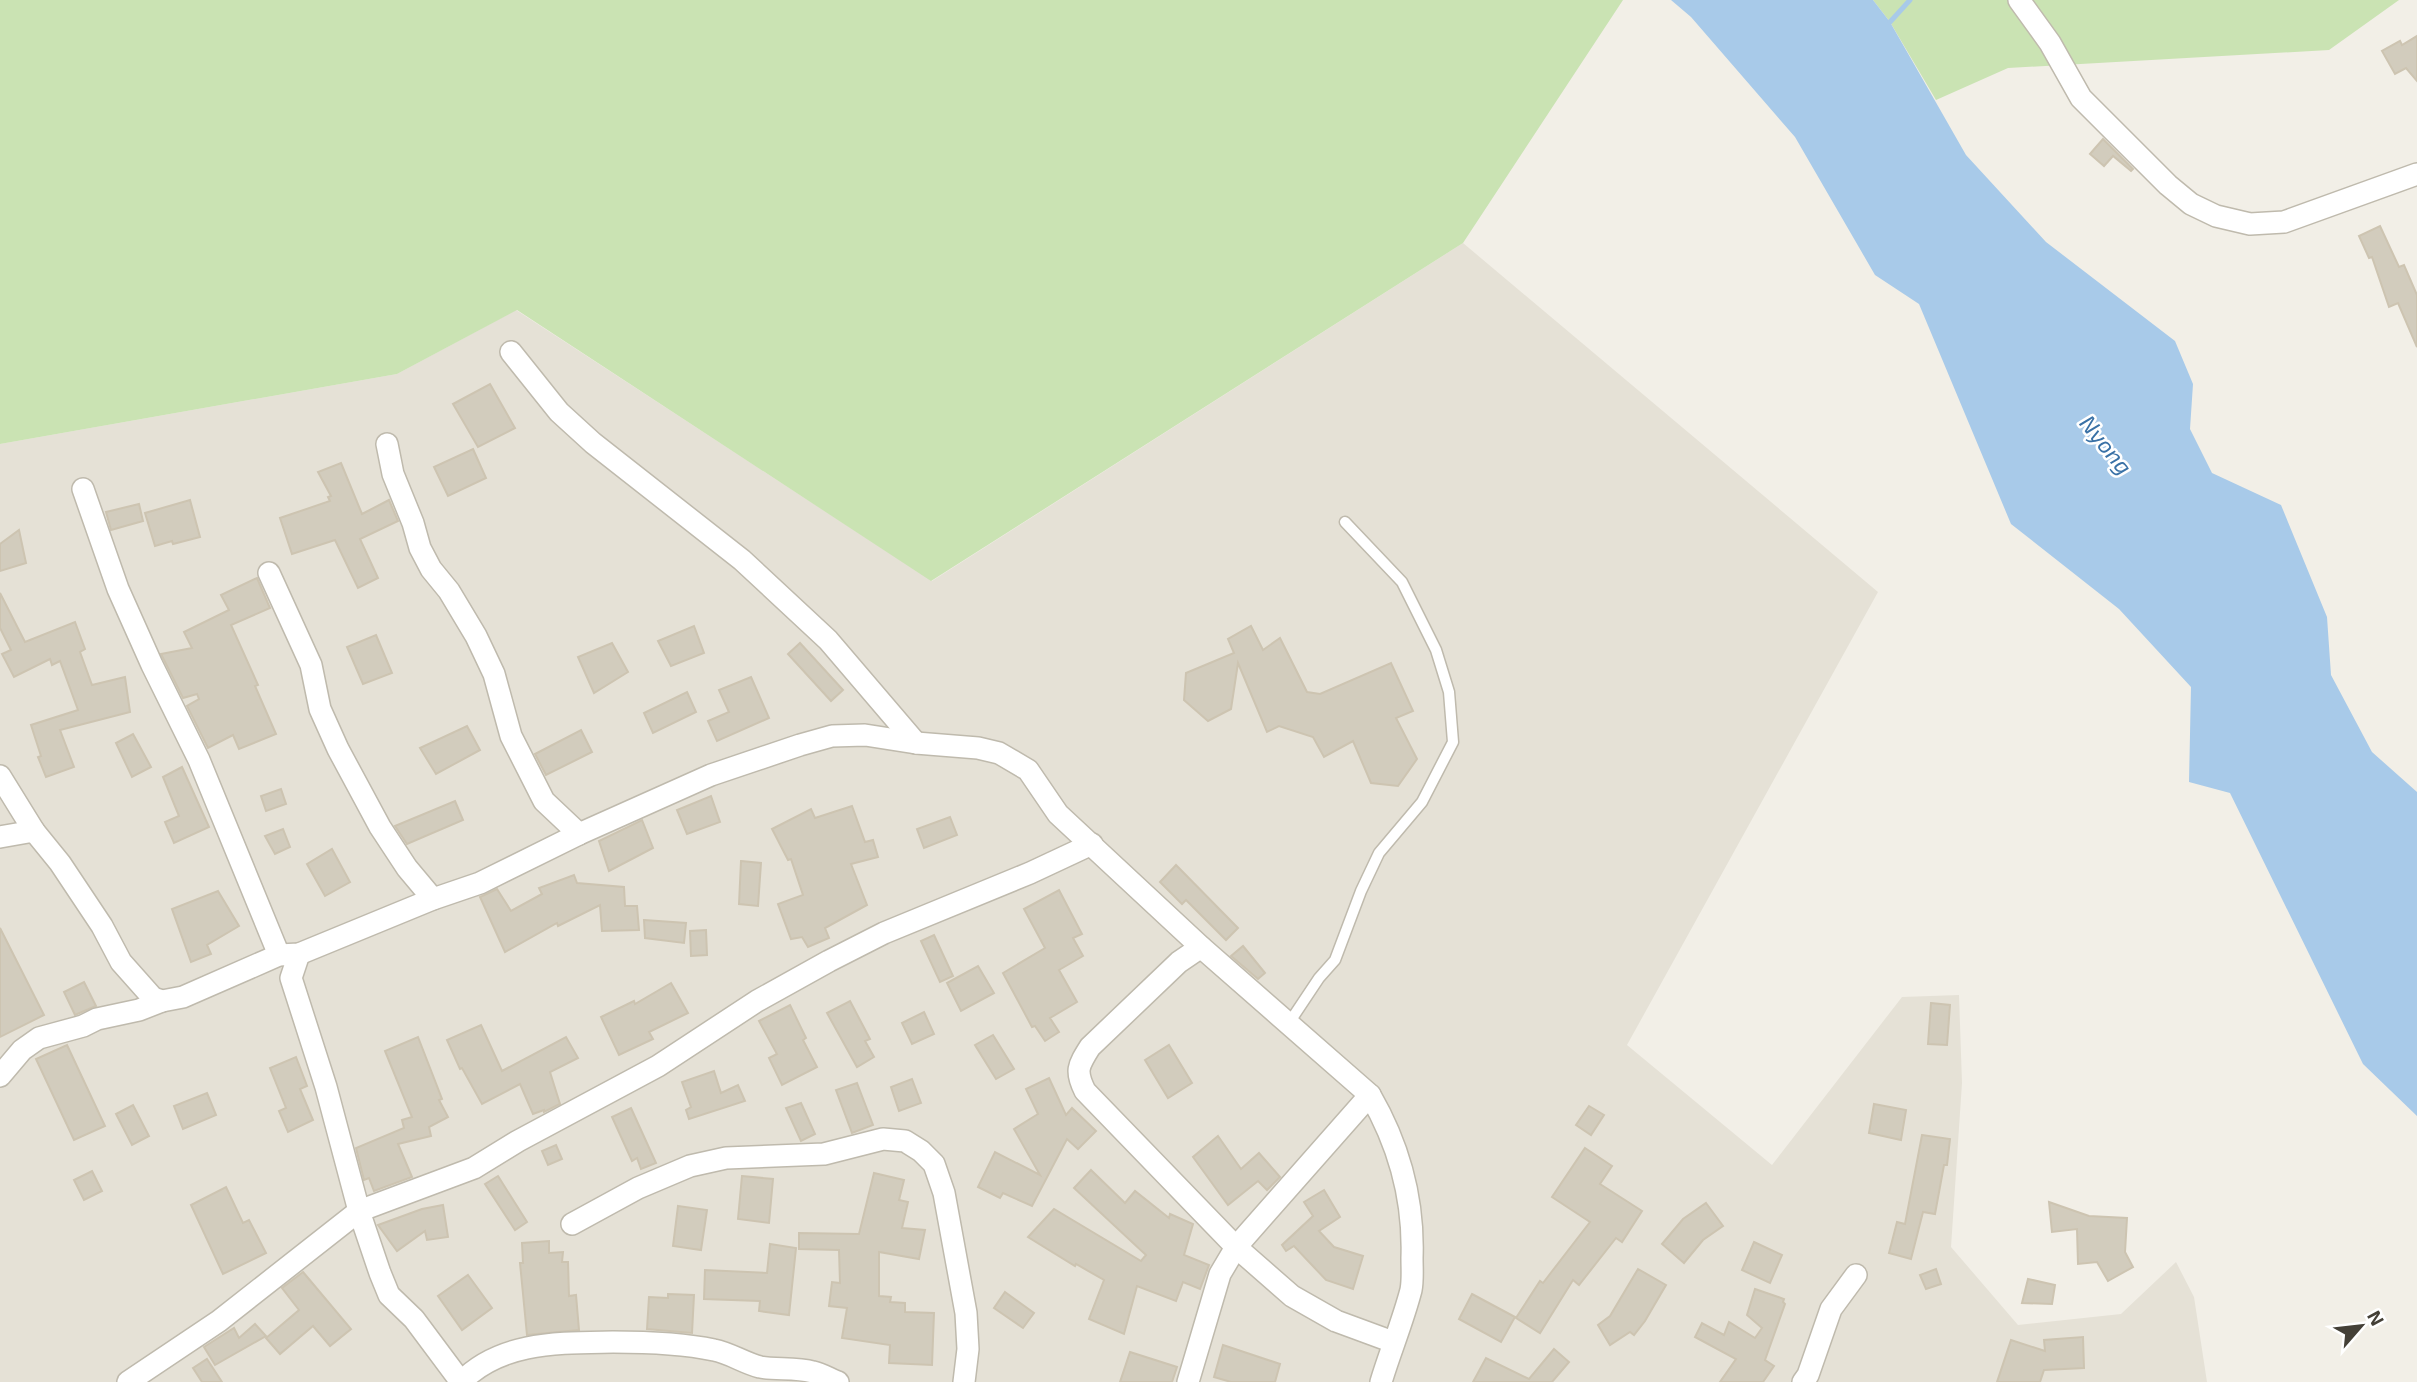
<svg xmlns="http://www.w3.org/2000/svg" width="2417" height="1382" viewBox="0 0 2417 1382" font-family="'Exo 2',sans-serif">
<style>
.residential{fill:#e5e1d6}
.green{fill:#cae3b3}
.water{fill:#a8cae9}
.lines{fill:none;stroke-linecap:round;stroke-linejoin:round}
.stream{stroke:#a8cae9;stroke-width:5}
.building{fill:#d2ccbd;stroke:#cdc4b1;stroke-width:2}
.service-casing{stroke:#bfbaad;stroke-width:13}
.minor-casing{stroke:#bfbaad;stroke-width:24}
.service{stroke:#fff;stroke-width:10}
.minor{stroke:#fff;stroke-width:21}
.labels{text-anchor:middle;stroke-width:5;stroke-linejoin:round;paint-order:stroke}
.water-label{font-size:23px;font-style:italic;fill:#3971a6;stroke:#fff}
</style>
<rect width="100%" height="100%" fill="#f2efe7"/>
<path class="residential" d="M 1463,243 L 1878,592 L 1627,1045 L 1772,1165 L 1902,997 L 1959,995 L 1962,1083 L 1951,1247 L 2018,1325 L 2121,1314 L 2176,1262 L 2194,1297 L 2207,1382 L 0,1382 L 0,444 L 397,374 L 516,310 L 932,581 Z"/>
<g class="green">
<path d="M 0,0 L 1623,0 L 1463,243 L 931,581 L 517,310 L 397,374 L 0,444 Z"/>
<path d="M 1873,0 L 2399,0 L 2329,50 L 2008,68 L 1936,100 L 1890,22 Z"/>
</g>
<path class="water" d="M 1671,0 L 1873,0 L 1890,22 L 1966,155 L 2046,242 L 2175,341 L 2193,384 L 2190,429 L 2212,473 L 2281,505 L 2327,617 L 2331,675 L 2372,752 L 2417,792 L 2417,1116 L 2363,1064 L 2230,793 L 2189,782 L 2191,687 L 2119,609 L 2011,524 L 1919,304 L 1875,275 L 1795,137 L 1691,17 Z"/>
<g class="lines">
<path class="stream" d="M 1890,22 L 1910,0"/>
</g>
<g class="building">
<path d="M 2417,36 L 2417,81 L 2406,68 L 2395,74 L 2382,51 L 2400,41 L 2402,45 Z"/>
<path d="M 2103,139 L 2133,169 L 2131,171 L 2113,156 L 2104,166 L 2090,154 Z"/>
<path d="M 2380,226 L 2399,267 L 2404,265 L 2417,295 L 2417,347 L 2398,303 L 2389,307 L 2372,257 L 2369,258 L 2359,236 Z"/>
<path d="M 490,384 L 515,428 L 478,447 L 453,404 Z"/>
<path d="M 473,449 L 486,478 L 448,496 L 434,467 Z"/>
<path d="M 341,463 L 362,514 L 389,500 L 398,521 L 360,539 L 378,578 L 358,588 L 335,540 L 292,554 L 280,518 L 330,501 L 328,497 L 331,496 L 318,472 Z"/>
<path d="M 190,500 L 200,537 L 173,544 L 172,541 L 155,546 L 145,513 Z"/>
<path d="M 139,504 L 143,521 L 111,530 L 106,512 Z"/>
<path d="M 19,530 L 26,563 L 0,571 L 0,544 Z"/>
<path d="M 257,578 L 270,608 L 231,625 L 258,685 L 255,686 L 276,734 L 239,749 L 233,735 L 208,748 L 187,706 L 199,699 L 197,694 L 183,698 L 161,654 L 192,648 L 184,632 L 229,610 L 221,595 Z"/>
<path d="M 0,593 L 25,642 L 75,622 L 85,649 L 80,652 L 92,685 L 125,677 L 130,712 L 60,730 L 74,767 L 46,777 L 38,757 L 41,756 L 31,725 L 78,710 L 60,661 L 52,665 L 50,659 L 14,677 L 2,654 L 11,650 L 0,628 Z"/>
<path d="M 694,626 L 704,653 L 671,666 L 658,641 Z"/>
<path d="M 1251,626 L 1263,650 L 1280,638 L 1307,692 L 1320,694 L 1391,663 L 1413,711 L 1396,718 L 1417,759 L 1398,786 L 1371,783 L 1353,741 L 1324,757 L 1313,737 L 1279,726 L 1267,732 L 1238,663 L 1231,709 L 1208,721 L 1184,700 L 1186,673 L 1234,653 L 1228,639 Z"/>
<path d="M 376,635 L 392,673 L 363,684 L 347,647 Z"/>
<path d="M 612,643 L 628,672 L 594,693 L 578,657 Z"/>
<path d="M 800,643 L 843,690 L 831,701 L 788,654 Z"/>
<path d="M 751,677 L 769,718 L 717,741 L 708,721 L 729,712 L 719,690 Z"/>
<path d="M 687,692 L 696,712 L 653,733 L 644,713 Z"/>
<path d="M 467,726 L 480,750 L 436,774 L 420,748 Z"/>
<path d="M 581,730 L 592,752 L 546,775 L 535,754 Z"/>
<path d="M 133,734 L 151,767 L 132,777 L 116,743 Z"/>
<path d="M 182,767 L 209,827 L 174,843 L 165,822 L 179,816 L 163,777 Z"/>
<path d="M 281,789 L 286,804 L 266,811 L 261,796 Z"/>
<path d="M 711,796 L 720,822 L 687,834 L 677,810 Z"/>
<path d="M 455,801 L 463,820 L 407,844 L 395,826 Z"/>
<path d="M 852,806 L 865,842 L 873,840 L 878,857 L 851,864 L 867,905 L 825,928 L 829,938 L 808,947 L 802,937 L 791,939 L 778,904 L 803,895 L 791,859 L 788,860 L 772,829 L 811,809 L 815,818 Z"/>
<path d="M 950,817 L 957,835 L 924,848 L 917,829 Z"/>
<path d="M 642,820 L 653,848 L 609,871 L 599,841 Z"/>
<path d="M 283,829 L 290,847 L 275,854 L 265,836 Z"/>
<path d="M 332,849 L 350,882 L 325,896 L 307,864 Z"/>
<path d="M 741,861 L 761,863 L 758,906 L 739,904 Z"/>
<path d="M 1176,865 L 1238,928 L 1226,940 L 1186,900 L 1182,904 L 1160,882 Z"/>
<path d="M 574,875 L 577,883 L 624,887 L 625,906 L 637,906 L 639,930 L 602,931 L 600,905 L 558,926 L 557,923 L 505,952 L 480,897 L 497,889 L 511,911 L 542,894 L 539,888 Z"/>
<path d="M 1059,890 L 1082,934 L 1073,938 L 1083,956 L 1059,970 L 1077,1002 L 1050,1018 L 1059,1032 L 1045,1041 L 1035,1026 L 1032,1027 L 1003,973 L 1045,948 L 1024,909 Z"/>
<path d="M 218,891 L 239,926 L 207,945 L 211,954 L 191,962 L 172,909 Z"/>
<path d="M 644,920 L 686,923 L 684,943 L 645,938 Z"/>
<path d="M 0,928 L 44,1015 L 0,1037 Z"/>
<path d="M 706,930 L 707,955 L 691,956 L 690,931 Z"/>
<path d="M 934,935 L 953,976 L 940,982 L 921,941 Z"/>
<path d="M 1243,946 L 1265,973 L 1258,979 L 1231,956 Z"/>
<path d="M 978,966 L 994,993 L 961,1011 L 947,983 Z"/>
<path d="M 84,982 L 96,1006 L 75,1015 L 64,992 Z"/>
<path d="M 671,983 L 688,1013 L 649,1032 L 653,1039 L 619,1055 L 601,1017 L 634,1001 L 635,1004 Z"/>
<path d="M 850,1001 L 870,1039 L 865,1041 L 874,1057 L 857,1067 L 827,1013 Z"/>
<path d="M 1931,1003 L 1950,1005 L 1947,1045 L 1928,1044 Z"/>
<path d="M 790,1005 L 806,1038 L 803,1040 L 817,1067 L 782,1085 L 769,1058 L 777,1054 L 759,1021 Z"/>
<path d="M 924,1012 L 934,1034 L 912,1044 L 902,1023 Z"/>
<path d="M 481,1025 L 502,1071 L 566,1037 L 578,1058 L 550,1072 L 560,1104 L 544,1112 L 544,1110 L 533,1114 L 520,1084 L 482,1104 L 462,1068 L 460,1069 L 447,1040 Z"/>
<path d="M 993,1035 L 1014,1069 L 996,1079 L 975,1045 Z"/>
<path d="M 418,1037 L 442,1099 L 439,1100 L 448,1117 L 429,1127 L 431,1136 L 398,1144 L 412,1177 L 374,1191 L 369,1178 L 364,1180 L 356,1148 L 404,1128 L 402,1120 L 412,1117 L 385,1051 Z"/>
<path d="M 67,1045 L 105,1126 L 74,1140 L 36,1059 Z"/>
<path d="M 1169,1045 L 1192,1083 L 1168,1098 L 1145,1060 Z"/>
<path d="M 296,1057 L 307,1086 L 300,1089 L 313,1120 L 288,1132 L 279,1111 L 286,1108 L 270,1068 Z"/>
<path d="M 714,1071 L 721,1093 L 738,1085 L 745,1101 L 689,1119 L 686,1110 L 691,1107 L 682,1082 Z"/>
<path d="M 1049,1078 L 1066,1115 L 1072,1108 L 1096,1131 L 1078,1149 L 1067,1139 L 1032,1206 L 1003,1193 L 1000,1198 L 978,1187 L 995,1152 L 1040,1175 L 1014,1129 L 1038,1114 L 1026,1089 Z"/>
<path d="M 912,1079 L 921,1103 L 899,1111 L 891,1087 Z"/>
<path d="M 857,1083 L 873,1125 L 852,1133 L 836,1090 Z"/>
<path d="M 207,1093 L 216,1115 L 183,1129 L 174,1106 Z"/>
<path d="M 801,1103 L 815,1134 L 801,1141 L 786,1108 Z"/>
<path d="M 1874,1104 L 1906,1110 L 1901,1140 L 1869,1133 Z"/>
<path d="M 133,1105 L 149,1136 L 132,1145 L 116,1114 Z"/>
<path d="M 1589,1106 L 1604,1115 L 1591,1135 L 1576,1125 Z"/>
<path d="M 631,1108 L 656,1163 L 641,1169 L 637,1158 L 632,1161 L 612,1117 Z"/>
<path d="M 1922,1135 L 1950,1139 L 1947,1165 L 1944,1165 L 1935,1214 L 1923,1212 L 1911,1259 L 1889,1253 L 1897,1222 L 1905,1224 Z"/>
<path d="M 1218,1136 L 1241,1169 L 1259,1153 L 1280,1177 L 1267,1190 L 1258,1181 L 1228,1205 L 1193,1157 Z"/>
<path d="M 556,1145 L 562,1159 L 548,1165 L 542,1151 Z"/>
<path d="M 1585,1148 L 1612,1166 L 1600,1184 L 1642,1211 L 1622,1242 L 1616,1238 L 1579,1285 L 1573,1280 L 1540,1333 L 1516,1318 L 1540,1281 L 1543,1283 L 1590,1222 L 1552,1197 Z"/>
<path d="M 1091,1170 L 1125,1203 L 1135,1191 L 1169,1218 L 1170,1214 L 1193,1224 L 1184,1255 L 1209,1265 L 1200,1289 L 1183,1282 L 1176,1301 L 1137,1286 L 1124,1334 L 1089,1319 L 1104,1280 L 1076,1264 L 1075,1266 L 1028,1237 L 1054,1209 L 1141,1261 L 1146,1255 L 1074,1188 Z"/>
<path d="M 92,1171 L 102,1191 L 84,1200 L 74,1180 Z"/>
<path d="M 874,1173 L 904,1180 L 899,1200 L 908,1202 L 902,1228 L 925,1230 L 919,1259 L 879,1252 L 879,1296 L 891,1297 L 890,1302 L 905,1303 L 905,1312 L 934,1313 L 932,1365 L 889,1363 L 890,1345 L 842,1338 L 847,1308 L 829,1306 L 832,1282 L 840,1283 L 839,1250 L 799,1249 L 799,1233 L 859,1234 Z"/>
<path d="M 498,1176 L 527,1222 L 515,1230 L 485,1184 Z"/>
<path d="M 742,1176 L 773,1179 L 769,1223 L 738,1219 Z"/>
<path d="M 226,1187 L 243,1223 L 249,1220 L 266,1253 L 223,1274 L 191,1205 Z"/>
<path d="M 1324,1190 L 1340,1217 L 1319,1231 L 1334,1247 L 1363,1256 L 1353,1289 L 1326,1280 L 1294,1246 L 1286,1251 L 1282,1245 L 1313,1216 L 1304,1202 Z"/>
<path d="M 2049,1202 L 2089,1216 L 2127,1218 L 2125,1252 L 2133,1267 L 2108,1281 L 2097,1262 L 2078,1264 L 2077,1229 L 2052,1232 Z"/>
<path d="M 1706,1203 L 1723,1226 L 1703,1240 L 1684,1263 L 1662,1244 L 1683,1219 Z"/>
<path d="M 443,1205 L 448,1237 L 427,1240 L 425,1231 L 397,1251 L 378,1225 L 422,1209 Z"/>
<path d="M 678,1206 L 707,1210 L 701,1250 L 673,1246 Z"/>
<path d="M 549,1241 L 549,1253 L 563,1252 L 562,1262 L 568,1262 L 569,1296 L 576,1295 L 579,1330 L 527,1335 L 520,1263 L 523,1263 L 522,1243 Z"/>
<path d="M 1754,1242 L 1782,1255 L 1770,1283 L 1742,1270 Z"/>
<path d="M 770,1244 L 796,1248 L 789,1315 L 759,1311 L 760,1301 L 704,1299 L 705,1270 L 767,1273 Z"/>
<path d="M 1638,1269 L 1666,1285 L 1645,1321 L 1634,1335 L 1630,1332 L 1610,1345 L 1598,1325 L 1610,1316 Z"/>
<path d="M 1936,1269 L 1941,1284 L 1926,1289 L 1920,1275 Z"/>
<path d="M 303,1272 L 351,1329 L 330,1346 L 313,1326 L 280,1354 L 266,1338 L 299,1310 L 282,1288 Z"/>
<path d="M 468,1275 L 492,1308 L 462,1330 L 438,1296 Z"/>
<path d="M 2028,1279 L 2055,1285 L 2052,1304 L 2022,1303 Z"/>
<path d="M 1755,1289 L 1784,1299 L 1783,1302 L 1785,1304 L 1765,1360 L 1774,1366 L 1763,1382 L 1720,1382 L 1736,1359 L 1695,1337 L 1702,1323 L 1724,1335 L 1729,1322 L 1755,1338 L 1762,1328 L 1747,1315 Z"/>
<path d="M 1005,1292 L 1034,1313 L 1023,1328 L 994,1308 Z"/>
<path d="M 668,1294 L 694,1295 L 692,1333 L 647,1329 L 649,1297 L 668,1298 Z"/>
<path d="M 1472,1294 L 1515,1317 L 1501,1342 L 1459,1319 Z"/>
<path d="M 255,1324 L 266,1336 L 215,1365 L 204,1347 L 234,1328 L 239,1338 Z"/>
<path d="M 2083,1337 L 2084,1368 L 2044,1370 L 2040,1382 L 1997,1382 L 2011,1340 L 2045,1351 L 2044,1340 Z"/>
<path d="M 1223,1345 L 1280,1364 L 1275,1382 L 1231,1382 L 1214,1377 Z"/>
<path d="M 1554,1349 L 1569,1362 L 1552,1382 L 1473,1382 L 1486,1358 L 1529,1379 Z"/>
<path d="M 1130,1352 L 1177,1367 L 1172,1382 L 1120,1382 Z"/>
<path d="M 207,1359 L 222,1382 L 202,1382 L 193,1368 Z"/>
</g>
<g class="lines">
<defs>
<path id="service" d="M 1289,1023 L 1319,978 L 1335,960 L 1361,891 L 1379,853 L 1422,802 L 1453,742 L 1449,692 L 1436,650 L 1402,582 L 1345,522"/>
<g id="minor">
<path d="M 2019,0 L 2050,43 L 2081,98 L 2168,185 L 2191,204 L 2216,216 L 2250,224 L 2284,222 L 2417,174"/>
<path d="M 511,352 L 559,412 L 593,443 L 742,560 L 828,640 L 916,743"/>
<path d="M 387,444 L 393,474 L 413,523 L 420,548 L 431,569 L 449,591 L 476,636 L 494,674 L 511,736 L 544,801 L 579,834"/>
<path d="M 83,489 L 118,589 L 152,665 L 199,760 L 279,955"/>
<path d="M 269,573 L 311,665 L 320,709 L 338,749 L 380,827 L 407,868 L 433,899"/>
<path d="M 0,776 L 34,831"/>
<path d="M 0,837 L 34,831 L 60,863 L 102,926 L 121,962 L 153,998 L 162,1001 L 183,997 L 279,955 L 299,954 L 433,899 L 480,883 L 579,834 L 711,775 L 800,745 L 832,736 L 865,735 L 916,743 L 978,748 L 999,753 L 1028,770 L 1058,814 L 1201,947 L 1370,1095 C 1399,1145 1414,1201 1412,1258 C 1412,1269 1413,1280 1411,1290 C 1403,1321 1390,1352 1381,1382"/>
<path d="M 1201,947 L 1179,962 L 1090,1047 C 1078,1066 1075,1071 1085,1091 L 1236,1247 L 1292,1296 L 1336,1321 L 1393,1342"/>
<path d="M 299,954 L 291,978 L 326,1087 L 359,1211 L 380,1273 L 389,1295 L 414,1319 L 461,1382"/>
<path d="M 0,1076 L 22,1050 L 39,1038 L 83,1026 L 97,1019 L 139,1010 L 162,1001"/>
<path d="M 572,1224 L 638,1188 L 690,1166 L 726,1158 L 824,1154 L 883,1139 L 905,1141 L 921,1151 L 934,1164 L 944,1193 L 966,1313 L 968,1349 L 964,1382"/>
<path d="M 128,1382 L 219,1321 L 359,1211 L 474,1168 L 518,1141 L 658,1066 L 757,1001 L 829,961 L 884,933 L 1030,873 L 1092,844"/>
<path d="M 461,1382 C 501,1341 560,1343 613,1342 C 646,1342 681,1343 714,1350 C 730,1353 744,1363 760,1367 C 777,1370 796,1367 813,1372 C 822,1374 830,1379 838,1382"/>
<path d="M 1188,1382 L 1220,1274 L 1236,1247 L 1370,1095"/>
<path d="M 1803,1382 L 1808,1375 L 1831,1309 L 1856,1275"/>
</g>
</defs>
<use href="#service" class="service-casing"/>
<use href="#minor" class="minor-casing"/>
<use href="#service" class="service"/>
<use href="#minor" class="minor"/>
</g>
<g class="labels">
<g class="water-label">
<text transform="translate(2106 445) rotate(51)" y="8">Nyong</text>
</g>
</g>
<g transform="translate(2361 1326) rotate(62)" stroke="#ffffff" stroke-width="5" paint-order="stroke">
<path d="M0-5L12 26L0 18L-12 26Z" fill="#444037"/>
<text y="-10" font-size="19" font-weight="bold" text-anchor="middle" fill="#444037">N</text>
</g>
</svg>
